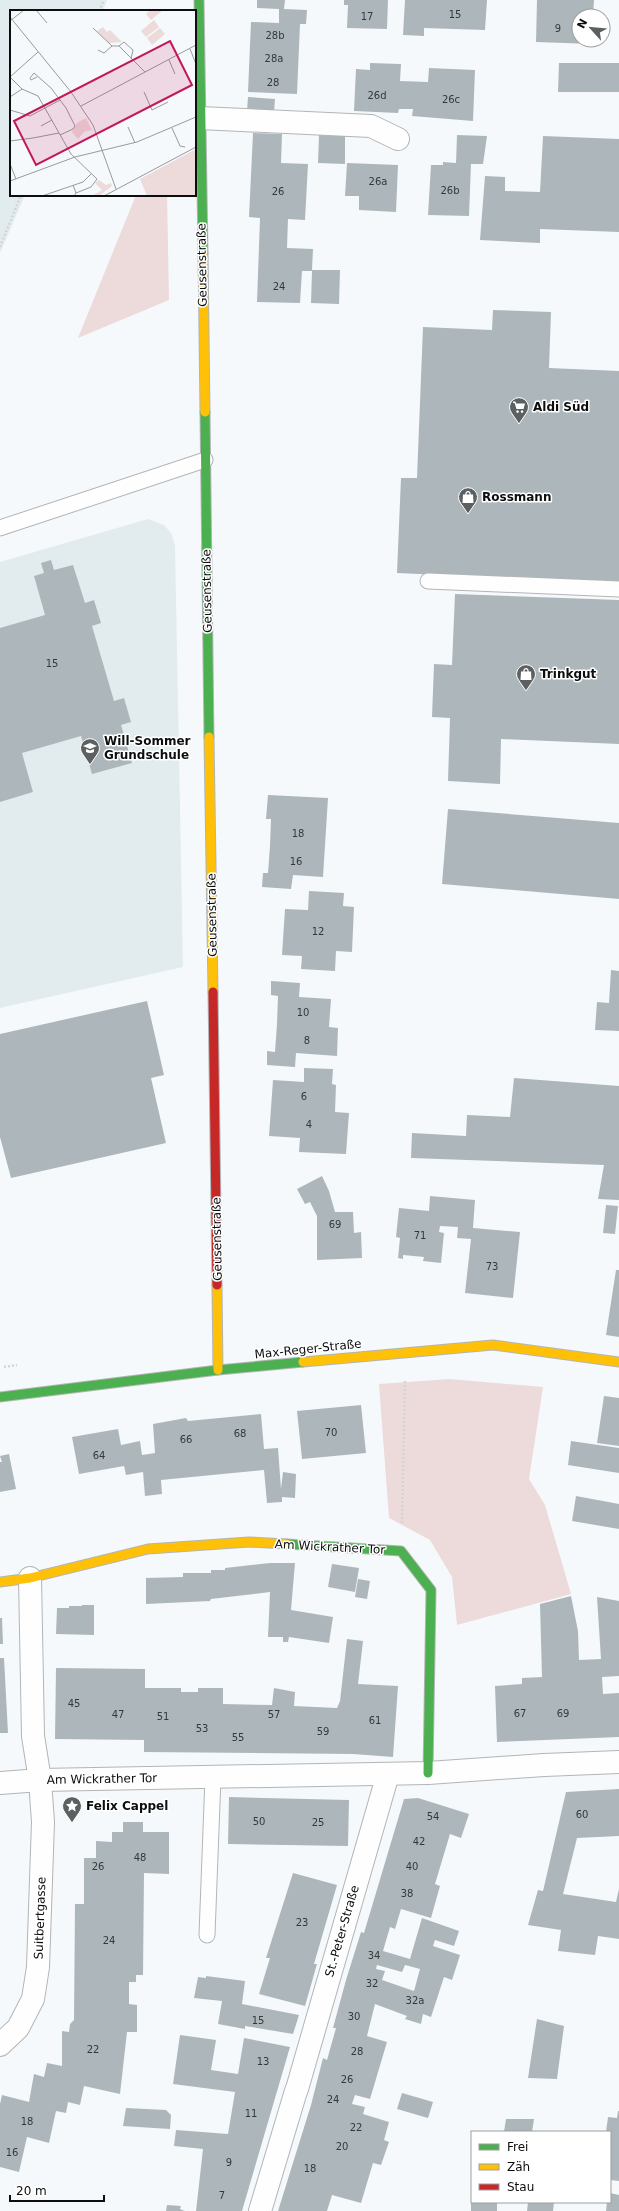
<svg xmlns="http://www.w3.org/2000/svg" width="619" height="2211" viewBox="0 0 619 2211" font-family="'DejaVu Sans',sans-serif">
<style>
.built{fill:#e2ecef}
.green{fill:#eddadb}
.building{fill:#adb7bb;fill-rule:evenodd}
.lines{fill:none;stroke-linecap:round;stroke-linejoin:round}
.lane-casing{stroke:#b2b5b6;stroke-width:17}
.street-casing{stroke:#b2b5b6;stroke-width:24}
.fast-casing{stroke:#b2b5b6;stroke-width:11}
.slow-casing{stroke:#b2b5b6;stroke-width:11}
.jam-casing{stroke:#b2b5b6;stroke-width:11}
.path{stroke:#d3d4d5;stroke-width:2.5;stroke-dasharray:2 2;stroke-linecap:butt}
.lane{stroke:#fefefe;stroke-width:15}
.street{stroke:#fefefe;stroke-width:22}
.fast{stroke:#4caf50;stroke-width:9}
.slow{stroke:#ffc107;stroke-width:9}
.jam{stroke:#c62828;stroke-width:9}
.labels{text-anchor:middle;stroke-width:3;stroke-linejoin:round;paint-order:stroke}
.number-label{font-size:10px;fill:#343839}
.street-label{font-size:12px;fill:#0b0d0e;stroke:#fff}
.poi-label{font-size:12px;font-weight:bold;fill:#0b0d0e;stroke:#fff;text-anchor:start}
.inset-road{fill:none;stroke:#989b9c;stroke-width:1}
.view{fill:#c2185b;fill-opacity:0.15;stroke:#c2185b;stroke-width:2}
.inset-edge{fill:none;stroke:#0b0d0e;stroke-width:2}
</style>
<rect width="100%" height="100%" fill="#f6f9fb"/>
<g class="built">
<path d="M 0,0 L 107,0 L 103,11 L 11,11 L 11,195 L 25,195 L 0,253 Z"/>
<path d="M 148,519 L 164,525 L 171,533 L 175,545 L 183,967 L 0,1008 L 0,562 Z"/>
</g>
<g class="green">
<path d="M 136,195 L 167,195 L 169,300 L 78,338 Z"/>
<path d="M 450,1379 L 543,1387 L 529,1479 L 545,1505 L 571,1594 L 457,1625 L 452,1577 L 430,1540 L 389,1518 L 379,1384 Z"/>
</g>
<g class="building">
<path d="M 257,0 L 285,0 L 284,9 L 307,10 L 306,24 L 300,24 L 297,94 L 248,92 L 251,22 L 279,23 L 279,9 L 257,8 Z"/>
<path d="M 344,0 L 388,0 L 387,29 L 347,28 L 348,5 L 344,5 Z"/>
<path d="M 405,0 L 487,0 L 485,30 L 424,28 L 424,36 L 403,35 Z"/>
<path d="M 537,0 L 594,0 L 593,16 L 579,16 L 579,40 L 592,40 L 592,44 L 536,42 Z"/>
<path d="M 370,63 L 401,64 L 400,81 L 428,82 L 429,68 L 475,70 L 473,121 L 412,116 L 413,109 L 399,109 L 398,113 L 354,111 L 356,69 L 370,70 Z"/>
<path d="M 559,63 L 619,63 L 619,92 L 558,92 Z"/>
<path d="M 248,97 L 275,99 L 274,112 L 247,111 Z"/>
<path d="M 253,133 L 282,134 L 281,163 L 308,164 L 305,220 L 288,219 L 287,248 L 313,249 L 312,270 L 340,270 L 339,304 L 311,303 L 312,271 L 302,271 L 300,303 L 257,302 L 260,218 L 249,217 Z"/>
<path d="M 319,135 L 345,136 L 345,164 L 318,163 Z"/>
<path d="M 457,135 L 487,136 L 483,164 L 471,164 L 469,216 L 428,215 L 431,165 L 443,165 L 443,162 L 456,163 Z"/>
<path d="M 543,136 L 619,139 L 619,232 L 540,229 L 540,243 L 480,240 L 485,176 L 505,177 L 505,191 L 540,192 Z"/>
<path d="M 347,163 L 398,165 L 396,212 L 359,210 L 359,196 L 345,196 Z"/>
<path d="M 493,310 L 551,312 L 549,368 L 619,371 L 619,583 L 397,573 L 401,478 L 417,478 L 423,327 L 492,330 Z"/>
<path d="M 51,560 L 54,570 L 73,565 L 85,603 L 94,600 L 101,623 L 92,626 L 114,701 L 124,698 L 131,722 L 121,725 L 132,763 L 92,774 L 81,736 L 22,753 L 33,792 L 0,802 L 0,628 L 45,615 L 34,576 L 44,573 L 41,563 Z"/>
<path d="M 455,594 L 619,600 L 619,744 L 501,739 L 500,784 L 448,781 L 450,718 L 432,717 L 434,664 L 452,665 Z"/>
<path d="M 268,795 L 328,798 L 323,877 L 293,875 L 291,889 L 262,887 L 263,873 L 268,873 L 270,846 L 271,819 L 266,819 Z"/>
<path d="M 448,809 L 619,823 L 619,899 L 442,884 Z"/>
<path d="M 309,891 L 344,893 L 343,906 L 354,907 L 352,952 L 336,951 L 335,971 L 301,969 L 302,956 L 282,955 L 285,909 L 308,910 Z"/>
<path d="M 611,970 L 619,971 L 619,1031 L 595,1030 L 597,1002 L 609,1003 Z"/>
<path d="M 271,981 L 300,983 L 299,997 L 331,999 L 329,1027 L 338,1028 L 337,1056 L 296,1053 L 295,1067 L 267,1065 L 267,1051 L 275,1052 L 277,1024 L 278,996 L 271,995 Z"/>
<path d="M 147,1001 L 164,1075 L 151,1078 L 166,1143 L 11,1178 L 0,1137 L 0,1034 Z"/>
<path d="M 304,1068 L 333,1069 L 332,1084 L 336,1085 L 335,1112 L 349,1113 L 346,1154 L 299,1152 L 300,1138 L 269,1136 L 273,1080 L 304,1082 Z"/>
<path d="M 514,1078 L 619,1086 L 619,1200 L 598,1199 L 604,1165 L 411,1158 L 412,1133 L 466,1136 L 467,1115 L 510,1117 Z"/>
<path d="M 322,1176 L 329,1191 L 335,1212 L 353,1212 L 354,1233 L 361,1232 L 362,1258 L 317,1260 L 317,1216 L 310,1202 L 305,1204 L 297,1189 Z"/>
<path d="M 430,1196 L 475,1200 L 473,1228 L 520,1232 L 513,1298 L 465,1293 L 471,1239 L 457,1238 L 458,1227 L 440,1226 L 439,1232 L 444,1233 L 441,1263 L 423,1261 L 424,1257 L 403,1255 L 403,1259 L 398,1258 L 400,1238 L 396,1237 L 399,1208 L 429,1211 Z"/>
<path d="M 606,1205 L 618,1206 L 615,1234 L 603,1233 Z"/>
<path d="M 616,1270 L 619,1270 L 619,1337 L 606,1335 Z"/>
<path d="M 604,1396 L 619,1398 L 619,1446 L 597,1443 Z"/>
<path d="M 361,1405 L 366,1453 L 302,1459 L 297,1411 Z"/>
<path d="M 261,1414 L 264,1449 L 278,1448 L 281,1489 L 283,1472 L 296,1474 L 295,1498 L 282,1497 L 282,1502 L 267,1503 L 264,1470 L 161,1480 L 162,1494 L 145,1496 L 143,1472 L 126,1475 L 124,1466 L 79,1474 L 72,1437 L 118,1429 L 121,1445 L 140,1441 L 142,1455 L 155,1453 L 153,1424 L 186,1418 L 188,1421 Z"/>
<path d="M 571,1441 L 619,1448 L 619,1473 L 568,1465 Z"/>
<path d="M 9,1454 L 16,1489 L 0,1492 L 0,1462 L 2,1462 L 0,1456 Z"/>
<path d="M 576,1496 L 619,1504 L 619,1529 L 572,1521 Z"/>
<path d="M 270,1563 L 295,1563 L 291,1610 L 333,1617 L 329,1643 L 289,1637 L 288,1642 L 283,1642 L 283,1637 L 268,1637 L 270,1592 L 211,1599 L 210,1601 L 146,1604 L 146,1578 L 183,1577 L 183,1573 L 211,1573 L 211,1570 L 225,1570 L 225,1568 Z"/>
<path d="M 332,1564 L 359,1568 L 355,1592 L 328,1587 Z"/>
<path d="M 358,1579 L 370,1581 L 367,1599 L 355,1597 Z"/>
<path d="M 571,1596 L 578,1631 L 579,1660 L 601,1659 L 597,1597 L 619,1601 L 619,1676 L 602,1677 L 603,1694 L 619,1693 L 619,1737 L 497,1742 L 495,1686 L 522,1684 L 522,1678 L 542,1677 L 540,1604 Z"/>
<path d="M 82,1605 L 94,1605 L 94,1635 L 56,1634 L 57,1608 L 69,1608 L 69,1606 L 82,1606 Z"/>
<path d="M 0,1618 L 2,1618 L 3,1644 L 0,1644 Z"/>
<path d="M 347,1639 L 363,1641 L 358,1684 L 398,1686 L 393,1757 L 353,1754 L 144,1752 L 144,1740 L 55,1739 L 56,1668 L 145,1669 L 145,1688 L 181,1688 L 181,1692 L 198,1692 L 198,1688 L 223,1688 L 223,1704 L 272,1705 L 274,1688 L 295,1692 L 294,1706 L 337,1708 L 340,1701 Z"/>
<path d="M 0,1658 L 4,1658 L 8,1733 L 0,1733 Z"/>
<path d="M 619,1789 L 619,1836 L 577,1838 L 563,1894 L 616,1902 L 619,1889 L 619,1939 L 598,1936 L 595,1955 L 558,1951 L 561,1930 L 528,1925 L 538,1890 L 543,1891 L 566,1792 Z"/>
<path d="M 229,1797 L 349,1800 L 348,1846 L 228,1844 Z"/>
<path d="M 418,1798 L 469,1814 L 461,1838 L 450,1834 L 435,1884 L 440,1886 L 431,1918 L 401,1909 L 395,1929 L 390,1927 L 383,1951 L 410,1959 L 422,1918 L 459,1931 L 454,1946 L 435,1940 L 433,1946 L 460,1955 L 452,1980 L 444,1977 L 431,2017 L 423,2014 L 421,2024 L 405,2019 L 407,2016 L 375,2004 L 367,2036 L 387,2042 L 370,2099 L 355,2095 L 352,2104 L 365,2107 L 363,2114 L 389,2122 L 384,2140 L 389,2142 L 381,2165 L 373,2163 L 361,2203 L 332,2195 L 327,2211 L 278,2211 L 311,2105 L 323,2058 L 327,2060 L 336,2028 L 333,2028 L 346,1980 L 361,1932 L 364,1933 L 404,1799 ZM 377,1965 L 402,1972 L 405,1965 L 420,1969 L 414,1991 L 382,1980 L 385,1971 L 376,1969 Z"/>
<path d="M 123,1822 L 143,1822 L 143,1832 L 169,1832 L 169,1874 L 144,1873 L 143,1975 L 136,1975 L 136,1982 L 129,1982 L 129,2004 L 137,2005 L 137,2032 L 127,2032 L 120,2094 L 84,2086 L 80,2105 L 68,2102 L 66,2113 L 56,2111 L 49,2143 L 27,2137 L 19,2172 L 0,2167 L 0,2104 L 2,2095 L 29,2102 L 34,2074 L 44,2077 L 47,2063 L 62,2066 L 62,2031 L 69,2032 L 70,2024 L 74,2020 L 75,1904 L 84,1904 L 84,1858 L 96,1858 L 96,1841 L 112,1842 L 112,1832 L 123,1832 Z"/>
<path d="M 293,1873 L 337,1885 L 314,1964 L 317,1964 L 305,2006 L 259,1994 L 270,1958 L 266,1958 Z"/>
<path d="M 206,1976 L 245,1981 L 242,2004 L 299,2015 L 293,2034 L 245,2026 L 245,2029 L 218,2024 L 222,2001 L 194,1998 L 198,1977 L 206,1978 Z"/>
<path d="M 537,2019 L 564,2026 L 557,2079 L 528,2078 Z"/>
<path d="M 180,2035 L 216,2040 L 211,2070 L 238,2074 L 244,2038 L 290,2047 L 242,2211 L 196,2211 L 203,2149 L 174,2146 L 176,2130 L 228,2134 L 235,2092 L 173,2084 Z"/>
<path d="M 402,2093 L 433,2102 L 428,2118 L 397,2109 Z"/>
<path d="M 126,2108 L 166,2110 L 171,2115 L 170,2129 L 123,2126 Z"/>
<path d="M 618,2111 L 619,2111 L 619,2181 L 610,2180 L 610,2132 L 606,2132 L 608,2117 L 617,2118 Z"/>
<path d="M 506,2119 L 534,2119 L 532,2132 L 504,2132 Z"/>
<path d="M 610,2193 L 619,2195 L 619,2211 L 606,2211 L 607,2202 L 610,2202 Z"/>
<rect x="471" y="2202" width="26" height="9"/>
<path d="M 528,2202 L 554,2202 L 553,2211 L 527,2211 Z"/>
<path d="M 167,2205 L 181,2206 L 180,2209 L 185,2211 L 166,2211 Z"/>
</g>
<g class="lines">
<defs>
<g id="lane">
<path d="M 0,528 L 205,460"/>
<path d="M 428,581 L 619,589"/>
<path d="M 207,1935 L 213,1777"/>
</g>
<g id="street">
<path d="M 200,118 L 371,126 L 398,139"/>
<path d="M 0,1783 L 40,1780 L 428,1773 L 544,1765 L 619,1762"/>
<path d="M 0,2045 L 18,2028 L 33,1999 L 38,1967 L 43,1822 L 40,1780 L 33,1736 L 30,1578"/>
<path d="M 297,2089 L 388,1774"/>
<path d="M 260,2211 L 296,2091"/>
</g>
<g id="fast">
<path d="M 199,0 L 203,253"/>
<path d="M 205,412 L 209,737"/>
<path d="M 0,1397 L 218,1370 L 303,1362"/>
<path d="M 287,1544 L 401,1551 L 431,1590 L 428,1773"/>
</g>
<g id="slow">
<path d="M 203,253 L 205,412"/>
<path d="M 209,737 L 213,992"/>
<path d="M 217,1285 L 218,1370"/>
<path d="M 303,1362 L 493,1345 L 619,1362"/>
<path d="M 0,1582 L 30,1578 L 148,1549 L 249,1542 L 287,1544"/>
</g>
<path id="jam" d="M 213,992 L 217,1285"/>
</defs>
<use href="#lane" class="lane-casing"/>
<use href="#street" class="street-casing"/>
<use href="#fast" class="fast-casing"/>
<use href="#slow" class="slow-casing"/>
<use href="#jam" class="jam-casing"/>
<g class="path">
<path d="M 99,11 L 104,0"/>
<path d="M 0,247 L 21,195"/>
<path d="M 4,1367 L 17,1365"/>
<path d="M 402,1523 L 405,1380"/>
</g>
<use href="#lane" class="lane"/>
<use href="#street" class="street"/>
<use href="#fast" class="fast"/>
<use href="#slow" class="slow"/>
<use href="#jam" class="jam"/>
</g>
<defs>
<symbol id="supermarket-pin" viewBox="-11 -11 22 30"><path d="M0 17L-7.5 6A9.5 9.5 0 1 1 7.5 6Z" fill="#5d6061" stroke="#fff"/><path d="M-6-5.5h2.5l.6 2H6L4.5 2H-2.5L-4.4-4H-6ZM-1.5 3.2a1.3 1.3 0 1 0 .1 0ZM3 3.2a1.3 1.3 0 1 0 .1 0Z" fill="#fff"/></symbol>
<symbol id="shop-pin" viewBox="-11 -11 22 30"><path d="M0 17L-7.5 6A9.5 9.5 0 1 1 7.5 6Z" fill="#5d6061" stroke="#fff"/><path d="M-5-2.5h2.3a2.7 3.5 0 0 1 5.4 0H5L5.5 6h-11ZM-1.5-2.5h3a1.5 2.3 0 0 0-3 0Z" fill="#fff"/></symbol>
<symbol id="school-pin" viewBox="-11 -11 22 30"><path d="M0 17L-7.5 6A9.5 9.5 0 1 1 7.5 6Z" fill="#5d6061" stroke="#fff"/><path d="M0-5L7-2L0 1L-7-2ZM-4 1L0 2.5L4 1V4Q0 6-4 4Z" fill="#fff"/></symbol>
<symbol id="sight-pin" viewBox="-11 -11 22 30"><path d="M0 17L-7.5 6A9.5 9.5 0 1 1 7.5 6Z" fill="#5d6061" stroke="#fff"/><path d="M0-6L1.8-2.2L6-1.7L2.9 1.2L3.7 5.4L0 3.3L-3.7 5.4L-2.9 1.2L-6-1.7L-1.8-2.2Z" fill="#fff"/></symbol>
</defs>
<g fill-rule="evenodd">
<use href="#supermarket-pin" x="508" y="396" width="22" height="30"/>
<use href="#shop-pin" x="457" y="486" width="22" height="30"/>
<use href="#shop-pin" x="515" y="663" width="22" height="30"/>
<use href="#school-pin" x="79" y="737" width="22" height="30"/>
<use href="#sight-pin" x="61" y="1795" width="22" height="30"/>
</g>
<g class="labels">
<g class="number-label">
<text x="455" y="18">15</text>
<text x="367" y="20">17</text>
<text x="558" y="32">9</text>
<text x="275" y="39">28b</text>
<text x="274" y="62">28a</text>
<text x="273" y="86">28</text>
<text x="377" y="99">26d</text>
<text x="451" y="103">26c</text>
<text x="378" y="185">26a</text>
<text x="450" y="194">26b</text>
<text x="278" y="195">26</text>
<text x="279" y="290">24</text>
<text x="52" y="667">15</text>
<text x="298" y="837">18</text>
<text x="296" y="865">16</text>
<text x="318" y="935">12</text>
<text x="303" y="1016">10</text>
<text x="307" y="1044">8</text>
<text x="304" y="1100">6</text>
<text x="309" y="1128">4</text>
<text x="335" y="1228">69</text>
<text x="420" y="1239">71</text>
<text x="492" y="1270">73</text>
<text x="331" y="1436">70</text>
<text x="240" y="1437">68</text>
<text x="186" y="1443">66</text>
<text x="99" y="1459">64</text>
<text x="74" y="1707">45</text>
<text x="520" y="1717">67</text>
<text x="563" y="1717">69</text>
<text x="118" y="1718">47</text>
<text x="274" y="1718">57</text>
<text x="163" y="1720">51</text>
<text x="375" y="1724">61</text>
<text x="202" y="1732">53</text>
<text x="323" y="1735">59</text>
<text x="238" y="1741">55</text>
<text x="582" y="1818">60</text>
<text x="433" y="1820">54</text>
<text x="259" y="1825">50</text>
<text x="318" y="1826">25</text>
<text x="419" y="1845">42</text>
<text x="140" y="1861">48</text>
<text x="98" y="1870">26</text>
<text x="412" y="1870">40</text>
<text x="407" y="1897">38</text>
<text x="302" y="1926">23</text>
<text x="109" y="1944">24</text>
<text x="374" y="1959">34</text>
<text x="372" y="1987">32</text>
<text x="415" y="2004">32a</text>
<text x="354" y="2020">30</text>
<text x="258" y="2024">15</text>
<text x="93" y="2053">22</text>
<text x="357" y="2055">28</text>
<text x="263" y="2065">13</text>
<text x="347" y="2083">26</text>
<text x="333" y="2103">24</text>
<text x="251" y="2117">11</text>
<text x="27" y="2125">18</text>
<text x="356" y="2131">22</text>
<text x="342" y="2150">20</text>
<text x="12" y="2156">16</text>
<text x="229" y="2166">9</text>
<text x="310" y="2172">18</text>
<text x="222" y="2199">7</text>
</g>
<g class="street-label">
<text transform="translate(202 265) rotate(-91)" y="4">Geusenstraße</text>
<text transform="translate(207 591) rotate(-91)" y="4">Geusenstraße</text>
<text transform="translate(212 915) rotate(-91)" y="4">Geusenstraße</text>
<text transform="translate(217 1239) rotate(-91)" y="4">Geusenstraße</text>
<text transform="translate(308 1349) rotate(-6)" y="4">Max-Reger-Straße</text>
<text transform="translate(330 1547) rotate(3)" y="4">Am Wickrather Tor</text>
<text transform="translate(102 1779) rotate(-1)" y="4">Am Wickrather Tor</text>
<text transform="translate(40 1918) rotate(-88)" y="4">Suitbertgasse</text>
<text transform="translate(342 1931) rotate(-74)" y="4">St.-Peter-Straße</text>
</g>
<g class="poi-label">
<text x="533" y="411">Aldi Süd</text>
<text x="482" y="501">Rossmann</text>
<text x="540" y="678">Trinkgut</text>
<text x="104" y="745">Will-Sommer<tspan x="104" dy="14">Grundschule</tspan></text>
<text x="86" y="1810">Felix Cappel</text>
</g>
</g>
<g transform="translate(10 10)">
<rect width="186" height="186" fill="#f6f9fb"/>
<path d="M 140,0 L 153,0 L 141,10 L 136,4 ZM 144,10 L 149,17 L 136,27 L 131,21 ZM 93,17 L 97,22 L 100,20 L 112,32 L 99,33 L 87,21 ZM 150,18 L 155,24 L 142,35 L 137,28 ZM 76,108 L 82,120 L 74,122 L 68,129 L 62,122 L 67,113 ZM 186,139 L 186,186 L 137,186 L 130,169 ZM 89,170 L 96,175 L 101,173 L 102,176 L 89,186 L 82,186 L 92,180 L 85,173 Z" fill="#eddadb"/>
<path class="inset-road" d="M 26,0 L 37,13M 0,7 L 61,82 L 83,115 L 106,179M 0,11 L 14,0M 83,18 L 102,36 L 109,36 L 135,62M 109,36 L 114,32 L 123,40 L 121,49M 180,39 L 186,54M 88,40 L 94,43 L 102,36M 159,50 L 165,64M 0,67 L 12,79 L 28,86 L 61,144 L 87,169 L 81,177 L 66,183M 0,67 L 28,42M 27,67 L 21,70 L 20,68 L 24,63 L 41,78 L 56,98 L 65,116 L 63,119 L 50,125M 134,82 L 142,100 L 158,92M 0,87 L 12,79M 71,96 L 186,35M 0,100 L 20,106 L 50,90M 31,116 L 42,110M 118,117 L 125,133M 162,118 L 170,136 L 175,137M 23,128 L 49,123M 0,131 L 23,128M 0,154 L 6,169M 0,171 L 65,147 L 127,132 L 186,107M 63,175 L 66,183 L 64,186M 32,186 L 73,172 L 81,164M 94,186 L 186,137"/>
<path class="view" d="M 160,31 L 182,75 L 26,155 L 4,111 Z"/>
<rect width="186" height="186" class="inset-edge"/>
</g>
<rect x="471" y="2131" width="140" height="72" fill="#ffffff" stroke="#9d9e9f"/>
<rect x="479" y="2144" width="20" height="6" fill="#4caf50" stroke="#9d9e9f"/>
<text x="507" y="2151" font-size="12" fill="#0b0d0e">Frei</text>
<rect x="479" y="2164" width="20" height="6" fill="#ffc107" stroke="#9d9e9f"/>
<text x="507" y="2171" font-size="12" fill="#0b0d0e">Zäh</text>
<rect x="479" y="2184" width="20" height="6" fill="#c62828" stroke="#9d9e9f"/>
<text x="507" y="2191" font-size="12" fill="#0b0d0e">Stau</text>
<g transform="translate(591 28) rotate(297)"><circle r="19" fill="#ffffff" stroke="#9d9e9f"/>
<path d="M0-3L7 15L0 10L-7 15Z" fill="#5d6061"/>
<text y="-6" font-size="11" font-weight="bold" text-anchor="middle" fill="#0b0d0e">N</text>
</g>
<path d="M10 2195v6h94v-6" fill="none" stroke="#0b0d0e" stroke-width="2"/>
<text x="16" y="2195" font-size="12" fill="#0b0d0e" stroke="#ffffff" stroke-width="3" paint-order="stroke">20 m</text>
</svg>
